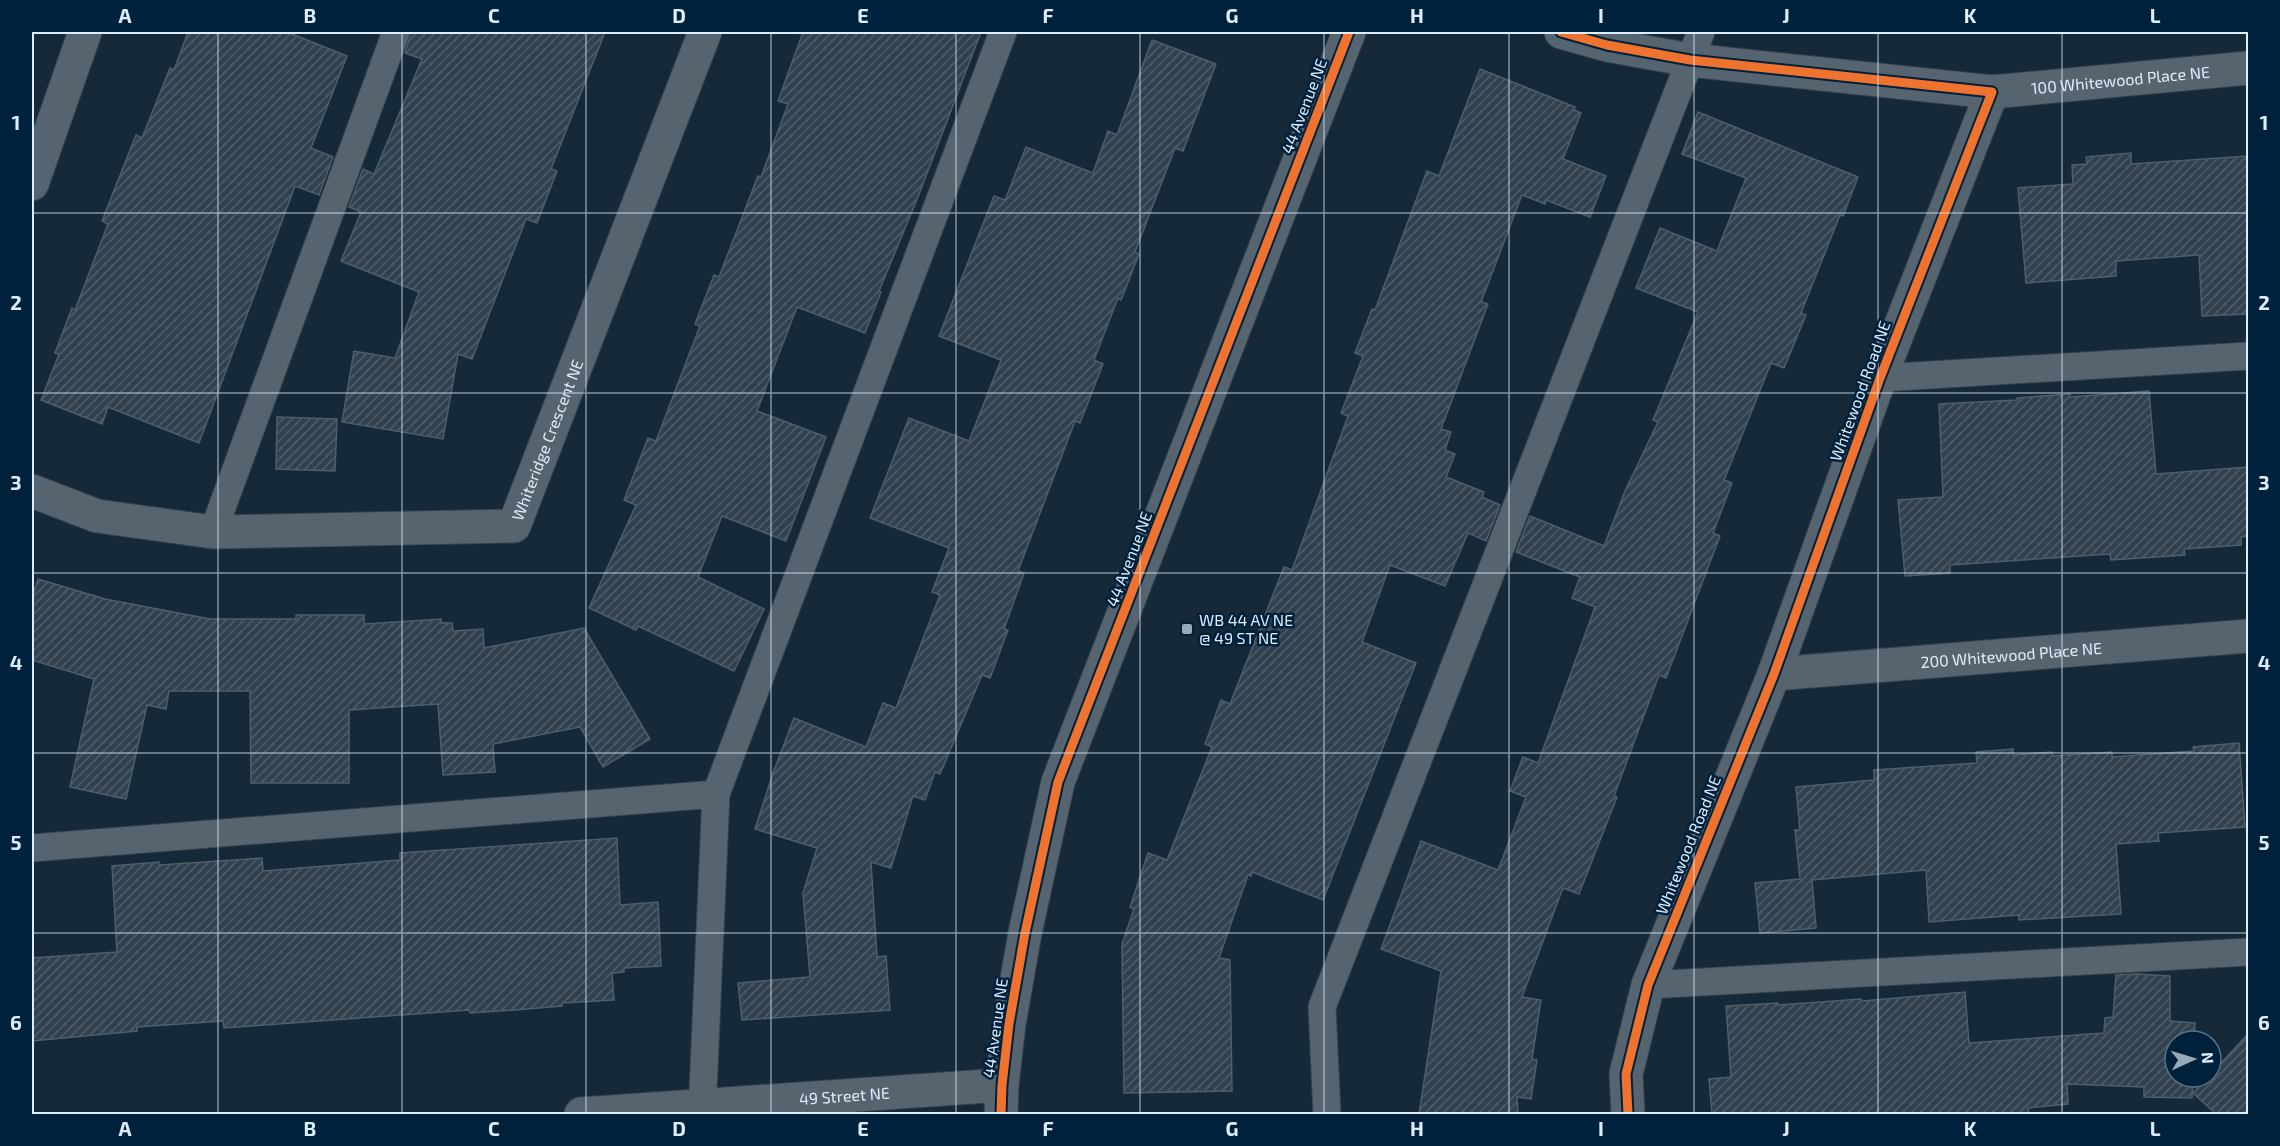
<svg xmlns="http://www.w3.org/2000/svg" width="2280" height="1146" viewBox="0 0 2280 1146" font-family="'Exo 2',sans-serif">
<style>
.building{fill:url(#building-hatch);stroke:#4e5e6b;stroke-width:1.5}
.lines{fill:none;stroke-linecap:round;stroke-linejoin:round}
.lane-casing{stroke:#36424e;stroke-width:29}
.street-casing{stroke:#36424e;stroke-width:35}
.secondary-casing{stroke:#36424e;stroke-width:35}
.lane{stroke:#566470;stroke-width:27}
.street{stroke:#566470;stroke-width:33}
.secondary{stroke:#566470;stroke-width:33}
.cycleway-casing{stroke:#00213c;stroke-width:13}
.cycleway{stroke:#ef722f;stroke-width:9}
.grid{fill:none;stroke:#ddedfb;stroke-width:1.5;stroke-opacity:0.55}
.poi-dot{fill:#97a8b7;stroke:#00213c;stroke-width:2}
.labels{text-anchor:middle;stroke-width:5;stroke-linejoin:round;paint-order:stroke}
.street-label{font-size:16px;fill:#ddedfb;stroke:#00213c}
.poi-label{font-size:16px;fill:#ddedfb;stroke:#00213c;text-anchor:start}
.neatline{fill:none;stroke:#ddedfb;stroke-width:2}
.grid-label{font-size:20px;text-anchor:middle;font-weight:bold;fill:#ddedfb}
</style>
<defs>
<pattern id="building-hatch" width="6" height="6" patternUnits="userSpaceOnUse" patternTransform="scale(1.5)"><rect width="6" height="6" fill="#31414e"/><path d="M-1 1l2-2M0 6l6-6M5 7l2-2" fill="none" stroke="#4e5d68"/></pattern>
</defs>
<rect width="100%" height="100%" fill="#152938"/>
<g class="building">
<path d="M 188,32 L 287,32 L 347,56 L 311,148 L 333,157 L 319,195 L 295,186 L 199,443 L 108,407 L 102,424 L 41,400 L 59,354 L 55,353 L 72,308 L 75,310 L 108,224 L 102,221 L 136,135 L 142,138 L 170,68 L 174,70 Z"/>
<path d="M 411,32 L 605,32 L 551,169 L 557,171 L 537,223 L 526,219 L 472,359 L 458,354 L 443,439 L 342,422 L 354,351 L 395,358 L 419,292 L 341,261 L 361,212 L 349,207 L 363,169 L 374,174 L 422,59 L 405,53 Z"/>
<path d="M 803,32 L 981,32 L 918,197 L 879,291 L 881,292 L 865,333 L 797,307 L 757,411 L 826,437 L 786,541 L 722,516 L 698,577 L 764,609 L 734,671 L 638,626 L 636,630 L 589,608 L 636,505 L 624,500 L 648,438 L 656,441 L 700,326 L 695,324 L 714,275 L 719,277 L 758,176 L 761,177 L 788,104 L 778,101 Z"/>
<path d="M 1152,40 L 1216,64 L 1183,151 L 1175,148 L 1135,252 L 1139,254 L 1121,300 L 1118,298 L 1094,360 L 1103,364 L 1080,423 L 1075,421 L 1018,571 L 1024,573 L 1004,629 L 1008,630 L 990,678 L 982,675 L 940,774 L 935,772 L 925,800 L 913,796 L 891,868 L 871,862 L 877,957 L 886,956 L 890,1010 L 742,1020 L 738,983 L 810,977 L 803,893 L 817,848 L 755,829 L 773,773 L 794,718 L 866,747 L 883,703 L 896,708 L 940,595 L 932,592 L 949,548 L 870,518 L 909,418 L 969,441 L 1001,360 L 939,336 L 994,196 L 1005,200 L 1026,147 L 1093,173 L 1108,131 L 1117,135 Z"/>
<path d="M 1480,69 L 1575,107 L 1574,110 L 1581,113 L 1563,159 L 1606,176 L 1590,217 L 1546,200 L 1545,204 L 1522,195 L 1481,302 L 1488,304 L 1441,429 L 1451,432 L 1445,450 L 1455,454 L 1446,477 L 1484,492 L 1482,497 L 1500,505 L 1486,541 L 1468,533 L 1445,586 L 1390,565 L 1362,642 L 1416,663 L 1323,900 L 1252,872 L 1251,876 L 1248,875 L 1219,958 L 1230,960 L 1232,1091 L 1124,1093 L 1122,944 L 1134,909 L 1130,907 L 1148,853 L 1167,860 L 1212,747 L 1205,744 L 1221,700 L 1230,704 L 1284,567 L 1292,570 L 1348,416 L 1341,413 L 1363,356 L 1355,353 L 1372,309 L 1375,310 L 1427,171 L 1439,176 Z"/>
<path d="M 1698,112 L 1858,177 L 1843,216 L 1840,215 L 1801,313 L 1806,315 L 1784,368 L 1771,363 L 1724,480 L 1732,483 L 1713,533 L 1720,536 L 1666,678 L 1659,675 L 1614,796 L 1617,797 L 1579,894 L 1563,888 L 1522,997 L 1541,1000 L 1532,1059 L 1537,1060 L 1531,1099 L 1517,1097 L 1518,1114 L 1419,1114 L 1441,971 L 1381,949 L 1421,841 L 1498,870 L 1526,797 L 1510,791 L 1523,757 L 1538,763 L 1595,607 L 1572,598 L 1580,577 L 1516,552 L 1530,516 L 1604,546 L 1625,491 L 1658,422 L 1653,420 L 1698,312 L 1636,288 L 1660,228 L 1717,251 L 1746,178 L 1682,154 Z"/>
<path d="M 2131,153 L 2131,164 L 2248,156 L 2248,314 L 2202,316 L 2199,255 L 2116,261 L 2116,276 L 2026,283 L 2018,188 L 2073,184 L 2072,165 L 2087,164 L 2086,157 Z"/>
<path d="M 2149,391 L 2156,474 L 2248,467 L 2248,536 L 2241,537 L 2241,545 L 2184,549 L 2185,555 L 2111,560 L 2110,554 L 1950,565 L 1950,573 L 1905,576 L 1898,500 L 1943,497 L 1939,404 L 2017,400 L 2017,398 L 2070,394 L 2070,397 Z"/>
<path d="M 277,417 L 337,419 L 335,471 L 276,469 Z"/>
<path d="M 38,579 L 105,599 L 210,619 L 296,619 L 296,615 L 364,615 L 364,624 L 441,619 L 441,623 L 452,623 L 453,631 L 483,629 L 484,648 L 584,628 L 650,739 L 603,767 L 580,727 L 493,744 L 495,772 L 443,775 L 438,704 L 349,710 L 349,783 L 251,783 L 250,691 L 169,691 L 166,709 L 147,705 L 126,799 L 70,787 L 94,679 L 32,660 L 32,598 Z"/>
<path d="M 2239,743 L 2245,827 L 2158,833 L 2159,841 L 2116,844 L 2121,914 L 2019,920 L 2019,915 L 1929,922 L 1926,870 L 1812,880 L 1816,928 L 1760,933 L 1755,883 L 1800,879 L 1795,830 L 1800,830 L 1796,787 L 1874,780 L 1874,770 L 1977,763 L 1976,752 L 2013,749 L 2013,755 L 2052,752 L 2053,756 L 2112,752 L 2112,757 L 2194,751 L 2193,747 Z"/>
<path d="M 617,838 L 620,905 L 658,902 L 661,966 L 624,968 L 624,972 L 612,973 L 614,1000 L 562,1003 L 562,1006 L 515,1010 L 470,1013 L 469,1010 L 224,1028 L 223,1021 L 137,1027 L 137,1031 L 32,1041 L 32,958 L 117,952 L 112,866 L 159,862 L 159,865 L 262,858 L 263,871 L 400,860 L 400,853 Z"/>
<path d="M 2137,974 L 2170,976 L 2170,1021 L 2195,1023 L 2194,1041 L 2175,1041 L 2175,1077 L 2193,1077 L 2192,1098 L 2144,1097 L 2144,1087 L 2067,1084 L 2068,1104 L 2028,1108 L 2029,1114 L 1712,1114 L 1709,1079 L 1731,1077 L 1726,1006 L 1778,1003 L 1778,1005 L 1861,999 L 1862,1001 L 1965,992 L 1969,1043 L 2104,1033 L 2105,1018 L 2113,1017 L 2116,975 Z"/>
<path d="M 2248,1034 L 2248,1114 L 2216,1114 L 2193,1093 L 2208,1077 L 2211,1077 L 2211,1074 Z"/>
</g>
<g class="lines">
<defs>
<g id="lane">
<path d="M 1880,378 L 2248,356"/>
<path d="M 213,532 L 396,32"/>
<path d="M 32,848 L 716,794 L 1003,32"/>
<path d="M 1648,985 L 2248,952"/>
<path d="M 702,1114 L 716,794"/>
<path d="M 1327,1114 L 1322,1007 L 1701,32"/>
</g>
<g id="street">
<path d="M 1561,32 L 1607,45 L 1690,60 L 1992,92 L 1880,378 L 1774,674 L 1648,985 L 1626,1074 L 1628,1114"/>
<path id="s1" d="M 1992,92 L 2248,68"/>
<path d="M 32,184 L 85,32"/>
<path id="s2" d="M 32,491 L 97,516 L 213,532 L 514,526 L 705,32"/>
<path id="s3" d="M 1774,674 L 2248,636"/>
<path id="s4" d="M 581,1114 L 1002,1085"/>
</g>
<path id="secondary" d="M 1001,1114 L 1002,1085 L 1009,1024 L 1025,933 L 1058,782 L 1349,32"/>
</defs>
<use href="#lane" class="lane-casing"/>
<use href="#street" class="street-casing"/>
<use href="#secondary" class="secondary-casing"/>
<use href="#lane" class="lane"/>
<use href="#street" class="street"/>
<use href="#secondary" class="secondary"/>
<defs>
<g id="cycleway">
<path d="M 1561,32 L 1607,45 L 1690,60 L 1992,92 L 1880,378 L 1774,674 L 1648,985 L 1626,1074 L 1628,1114"/>
<path d="M 1001,1114 L 1002,1085 L 1009,1024 L 1025,933 L 1058,782 L 1349,32"/>
</g>
</defs>
<use href="#cycleway" class="cycleway-casing"/>
<use href="#cycleway" class="cycleway"/>
</g>
<path class="grid" d="M 218,32 L 218,1114M 402,32 L 402,1114M 586,32 L 586,1114M 771,32 L 771,1114M 956,32 L 956,1114M 1140,32 L 1140,1114M 1324,32 L 1324,1114M 1509,32 L 1509,1114M 1694,32 L 1694,1114M 1878,32 L 1878,1114M 2062,32 L 2062,1114M 32,213 L 2248,213M 32,393 L 2248,393M 32,573 L 2248,573M 32,753 L 2248,753M 32,933 L 2248,933"/>
<rect class="poi-dot" x="1181" y="623" width="12" height="12" rx="3"/>
<g class="labels">
<g class="street-label">
<text dy="6" stroke="none"><textPath href="#s1" startOffset="129">100 Whitewood Place NE</textPath></text>
<text transform="translate(1304 106) rotate(-69)" y="6">44 Avenue NE</text>
<text transform="translate(1860 391) rotate(-70)" y="6">Whitewood Road NE</text>
<text dy="6" stroke="none"><textPath href="#s2" startOffset="580">Whiteridge Crescent NE</textPath></text>
<text transform="translate(1129 559) rotate(-69)" y="6">44 Avenue NE</text>
<text dy="6" stroke="none"><textPath href="#s3" startOffset="238">200 Whitewood Place NE</textPath></text>
<text transform="translate(1688 845) rotate(-68)" y="6">Whitewood Road NE</text>
<text transform="translate(995 1028) rotate(-82)" y="6">44 Avenue NE</text>
<text dy="6" stroke="none"><textPath href="#s4" startOffset="264">49 Street NE</textPath></text>
</g>
<g class="poi-label">
<text x="1199" y="626">WB 44 AV NE<tspan x="1199" dy="18">@ 49 ST NE</tspan></text>
</g>
</g>
<rect width="2280" height="1146" fill="none" stroke="#00213c" stroke-width="66"/>
<g transform="translate(2193 1059) rotate(86)"><circle r="28" fill="#00213c" stroke="#587388" stroke-width="1.5"/>
<path d="M0-4.5L10 22L0 15L-10 22Z" fill="#97a8b7"/>
<text y="-9" font-size="16" font-weight="bold" text-anchor="middle" fill="#ddedfb">N</text>
</g>
<rect x="33" y="33" width="2214" height="1080" class="neatline"/>
<g class="grid-label">
<text x="125" y="23">A</text>
<text x="310" y="23">B</text>
<text x="494" y="23">C</text>
<text x="679" y="23">D</text>
<text x="863" y="23">E</text>
<text x="1048" y="23">F</text>
<text x="1232" y="23">G</text>
<text x="1417" y="23">H</text>
<text x="1601" y="23">I</text>
<text x="1786" y="23">J</text>
<text x="1970" y="23">K</text>
<text x="2155" y="23">L</text>
<text x="16" y="130">1</text>
<text x="2264" y="130">1</text>
<text x="16" y="310">2</text>
<text x="2264" y="310">2</text>
<text x="16" y="490">3</text>
<text x="2264" y="490">3</text>
<text x="16" y="670">4</text>
<text x="2264" y="670">4</text>
<text x="16" y="850">5</text>
<text x="2264" y="850">5</text>
<text x="16" y="1030">6</text>
<text x="2264" y="1030">6</text>
<text x="125" y="1136">A</text>
<text x="310" y="1136">B</text>
<text x="494" y="1136">C</text>
<text x="679" y="1136">D</text>
<text x="863" y="1136">E</text>
<text x="1048" y="1136">F</text>
<text x="1232" y="1136">G</text>
<text x="1417" y="1136">H</text>
<text x="1601" y="1136">I</text>
<text x="1786" y="1136">J</text>
<text x="1970" y="1136">K</text>
<text x="2155" y="1136">L</text>
</g>
</svg>
